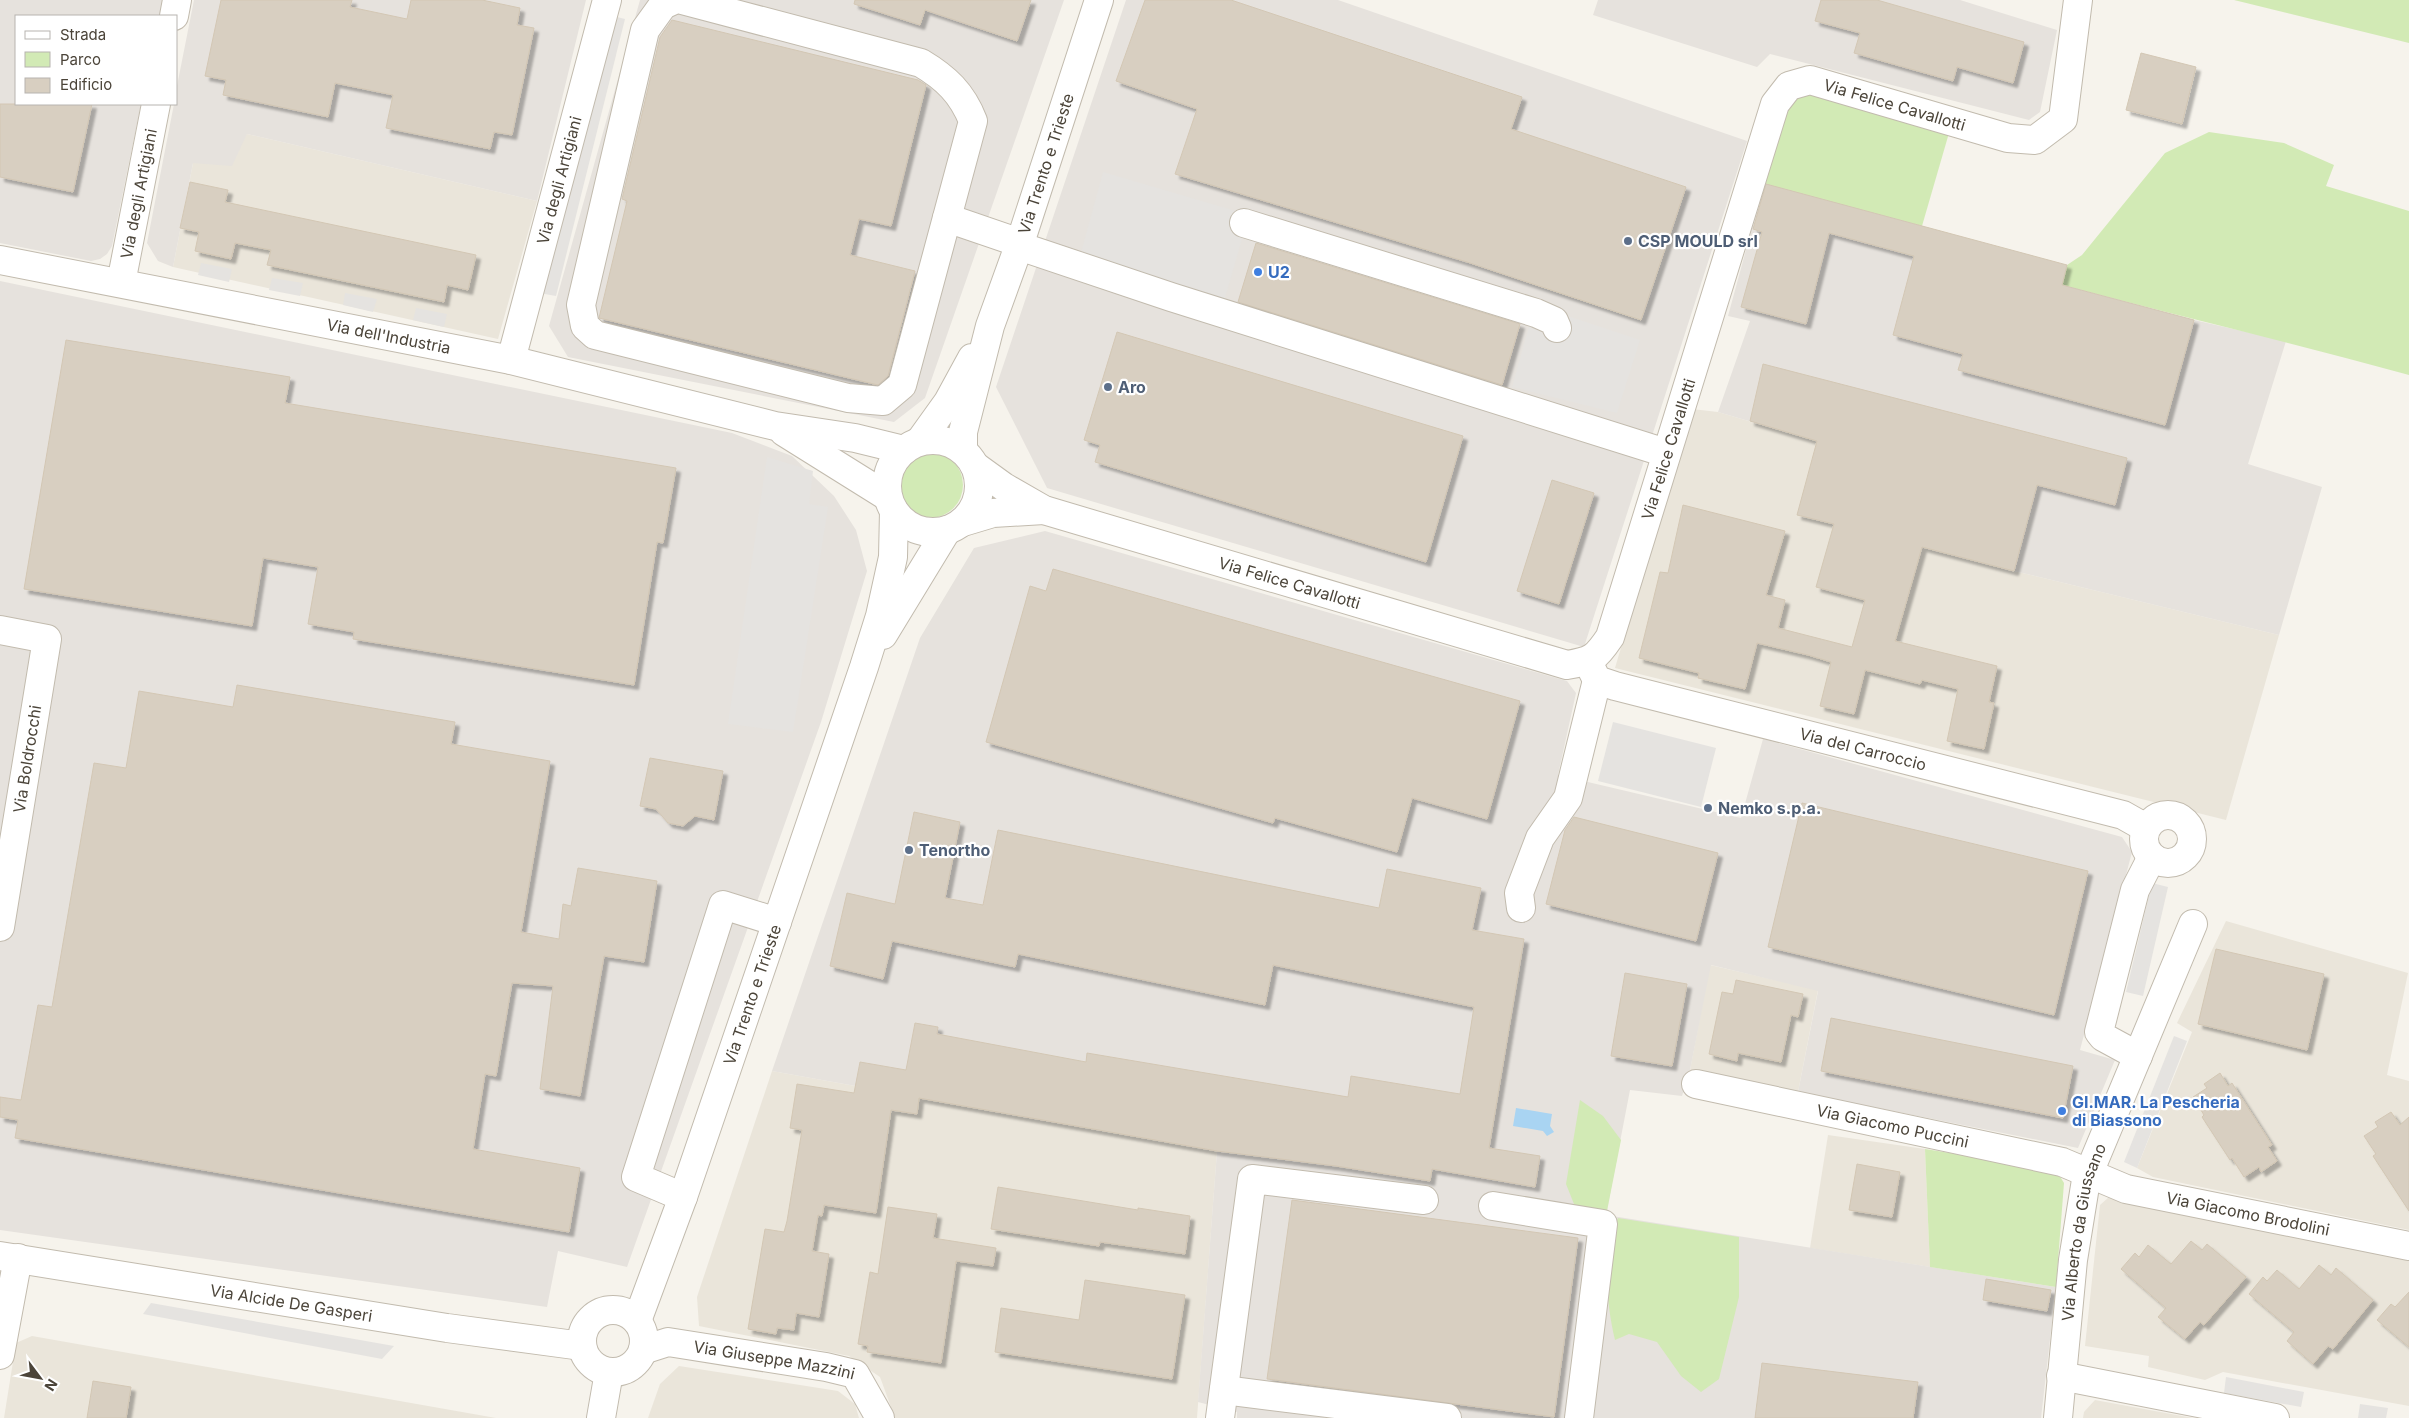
<svg xmlns="http://www.w3.org/2000/svg" width="2409" height="1418" viewBox="0 0 2409 1418" font-family="Inter,sans-serif">
<style>
.residential{fill:#eae5da}
.industrial{fill:#e6e2dd}
.green{fill:#d2eab5}
.parking{fill:#e5e3e0}
.water{fill:#a9d4f2}
.building{fill:#d8cfc1;stroke:#d3c7b4;filter:url(#shadow)}
.lines{fill:none;stroke-linecap:round;stroke-linejoin:round}
.minor-casing{stroke:#c2bbae;stroke-width:30}
.minor{stroke:#fff;stroke-width:28}
.service-dot{fill:#5c6f8a;stroke:#fff;stroke-width:2}
.shop-dot{fill:#3f7fe0;stroke:#fff;stroke-width:2}
.labels{text-anchor:middle;stroke-width:4.5;stroke-linejoin:round;paint-order:stroke}
.street-label{font-size:16px;fill:#4b4439;stroke:#fff}
.service-label{font-size:16px;font-weight:bold;fill:#4e5e75;stroke:#fff;text-anchor:start}
.shop-label{font-size:16px;font-weight:bold;fill:#366cbe;stroke:#fff;text-anchor:start}
</style>
<defs>
<filter id="shadow"><feDropShadow dx="4.5" dy="4.5" stdDeviation="1" flood-color="#0004"/></filter>
</defs>
<rect width="100%" height="100%" fill="#f6f3ec"/>
<g class="residential">
<path d="M 247,134 L 537,201 L 498,339 L 173,267 L 193,163 Z"/>
<path d="M 1692,409 L 1718,412 L 1817,441 L 1798,515 L 2014,571 L 2279,635 L 2226,820 L 1615,668 Z"/>
<path d="M 2226,921 L 2408,973 L 2387,1075 L 2409,1081 L 2409,1230 L 2153,1177 L 2137,1168 L 2192,1032 L 2177,1023 Z"/>
<path d="M 1710,965 L 1818,990 L 1798,1092 L 1690,1070 Z"/>
<path d="M 772,1071 L 1217,1151 L 1197,1418 L 895,1418 L 880,1377 L 849,1356 L 699,1326 L 697,1297 Z"/>
<path d="M 1828,1135 L 1925,1149 L 1930,1267 L 1810,1248 Z"/>
<path d="M 2109,1197 L 2409,1257 L 2409,1406 L 2223,1372 L 2205,1380 L 2148,1367 L 2149,1356 L 2085,1346 L 2100,1205 Z"/>
<path d="M 32,1336 L 496,1418 L 4,1418 L 16,1343 Z"/>
<path d="M 679,1366 L 838,1391 L 855,1404 L 859,1418 L 648,1418 L 660,1384 Z"/>
<path d="M 2095,1400 L 2193,1418 L 2083,1418 L 2084,1412 Z"/>
</g>
<g class="industrial">
<path d="M 0,0 L 163,0 L 160,16 L 16,16 L 16,104 L 141,104 L 112,246 L 107,254 L 100,259 L 91,261 L 0,243 Z"/>
<path d="M 194,0 L 586,0 L 537,201 L 247,134 L 232,166 L 193,163 L 173,267 L 158,261 L 147,243 L 174,104 L 176,104 L 176,91 Z"/>
<path d="M 640,0 L 1064,0 L 925,398 L 894,422 L 568,357 L 549,326 Z"/>
<path d="M 1126,0 L 1338,0 L 1747,141 L 1584,647 L 1047,488 L 996,387 Z"/>
<path d="M 1598,0 L 1960,0 L 2057,30 L 2040,112 L 2029,120 L 1770,54 L 1757,67 L 1593,15 Z"/>
<path d="M 1764,184 L 2067,265 L 2062,285 L 2194,320 L 2286,341 L 2248,464 L 2322,487 L 2279,635 L 2014,571 L 1797,515 L 1817,441 L 1718,412 L 1750,321 L 1728,316 Z"/>
<path d="M 0,281 L 732,433 L 792,456 L 834,496 L 856,530 L 867,571 L 821,722 L 627,1267 L 558,1251 L 547,1307 L 0,1230 Z"/>
<path d="M 1045,531 L 1567,681 L 1576,693 L 1558,775 L 1741,818 L 1763,739 L 2122,837 L 2132,852 L 2080,1050 L 2115,1060 L 2078,1148 L 1798,1092 L 1818,991 L 1711,965 L 1690,1070 L 1682,1096 L 1630,1090 L 1606,1215 L 2056,1287 L 2041,1418 L 1237,1418 L 1237,1412 L 1198,1402 L 1217,1151 L 772,1071 L 920,638 L 974,548 Z"/>
</g>
<g class="green">
<path d="M 2234,0 L 2409,0 L 2409,43 Z"/>
<path d="M 1807,93 L 1949,133 L 1922,226 L 1764,184 L 1791,99 Z"/>
<path d="M 2209,132 L 2284,143 L 2334,165 L 2326,186 L 2409,211 L 2409,375 C 2294,343 2177,316 2062,285 L 2067,265 L 2082,255 L 2165,153 Z"/>
<circle cx="930" cy="485" r="33"/>
<path d="M 1580,1100 L 1603,1116 L 1621,1140 L 1606,1216 L 1576,1209 L 1566,1184 Z"/>
<path d="M 1925,1149 L 2056,1170 L 2064,1183 L 2056,1287 L 1930,1267 Z"/>
<path d="M 1618,1218 L 1739,1237 L 1739,1297 L 1719,1379 L 1701,1392 L 1681,1376 L 1657,1342 L 1629,1334 L 1615,1340 C 1606,1301 1602,1256 1618,1218 Z"/>
</g>
<g class="parking">
<path d="M 609,15 L 625,19 L 556,296 L 539,293 Z"/>
<path d="M 1103,172 L 1249,215 L 1223,305 L 1080,256 Z"/>
<path d="M 201,263 L 232,269 L 229,282 L 198,275 Z"/>
<path d="M 272,278 L 303,283 L 300,296 L 269,290 Z"/>
<path d="M 345,293 L 377,299 L 373,312 L 343,305 Z"/>
<path d="M 1535,305 L 1640,340 L 1617,413 L 1512,387 Z"/>
<path d="M 416,308 L 447,314 L 444,327 L 413,320 Z"/>
<path d="M 767,457 L 813,471 L 809,504 L 828,507 L 793,732 L 728,724 Z"/>
<path d="M 1613,722 L 1716,748 L 1701,807 L 1598,781 Z"/>
<path d="M 2152,883 L 2168,887 L 2143,996 L 2126,992 Z"/>
<path d="M 2174,1036 L 2187,1041 L 2137,1168 L 2124,1162 Z"/>
<path d="M 151,1303 L 394,1346 L 382,1359 L 143,1314 Z"/>
<path d="M 2226,1377 L 2304,1392 L 2301,1407 L 2224,1393 Z"/>
<path d="M 2360,1404 L 2388,1408 L 2386,1418 L 2358,1418 Z"/>
</g>
<path class="water" d="M 1516,1108 L 1552,1114 L 1550,1126 L 1554,1132 L 1547,1136 L 1543,1131 L 1513,1126 Z"/>
<g class="building">
<path d="M 221,0 L 352,0 L 350,7 L 407,19 L 411,0 L 482,0 L 520,8 L 517,25 L 534,28 L 512,135 L 494,132 L 490,149 L 386,128 L 393,95 L 335,83 L 328,117 L 223,95 L 226,80 L 205,76 Z"/>
<path d="M 855,0 L 1031,0 L 1017,41 L 925,10 L 920,25 L 854,4 Z"/>
<path d="M 1145,0 L 1231,0 L 1522,97 L 1511,129 L 1686,187 L 1641,320 L 1467,262 L 1175,174 L 1197,109 L 1116,81 Z"/>
<path d="M 1821,0 L 1877,0 L 2024,42 L 2013,83 L 1957,67 L 1953,81 L 1854,53 L 1860,33 L 1815,21 Z"/>
<path d="M 672,20 L 918,80 L 926,85 L 891,226 L 859,219 L 850,255 L 915,271 L 888,376 L 878,385 L 599,318 L 627,201 L 622,199 L 660,37 Z"/>
<path d="M 2141,53 L 2196,67 L 2182,124 L 2126,110 Z"/>
<path d="M 0,104 L 92,104 L 73,192 L 0,177 Z"/>
<path d="M 190,182 L 228,190 L 225,202 L 476,255 L 468,290 L 447,285 L 444,302 L 267,265 L 271,250 L 235,243 L 231,259 L 195,251 L 199,232 L 180,228 Z"/>
<path d="M 1766,184 L 2067,265 L 2062,285 L 2194,320 L 2165,425 L 1958,370 L 1963,354 L 1893,335 L 1914,256 L 1829,233 L 1806,324 L 1741,307 L 1762,232 L 1753,229 Z"/>
<path d="M 1256,243 L 1520,324 L 1502,385 L 1238,302 Z"/>
<path d="M 1117,332 L 1463,436 L 1426,562 L 1095,462 L 1100,445 L 1084,440 Z"/>
<path d="M 66,340 L 290,377 L 285,403 L 676,468 L 663,543 L 657,542 L 634,685 L 353,639 L 354,632 L 308,624 L 318,567 L 263,558 L 252,626 L 24,589 Z"/>
<path d="M 1763,364 L 2127,458 L 2115,505 L 2037,485 L 2014,571 L 1922,547 L 1895,641 L 1997,666 L 1989,702 L 1994,703 L 1984,749 L 1947,741 L 1958,689 L 1922,680 L 1920,684 L 1865,670 L 1854,714 L 1820,706 L 1831,662 L 1808,655 L 1757,643 L 1745,689 L 1698,678 L 1699,673 L 1639,658 L 1660,572 L 1668,573 L 1683,505 L 1785,531 L 1766,595 L 1785,600 L 1778,628 L 1852,647 L 1865,600 L 1816,587 L 1834,524 L 1797,515 L 1817,441 L 1750,421 Z"/>
<path d="M 1552,480 L 1594,493 L 1559,604 L 1517,591 Z"/>
<path d="M 1053,569 L 1520,701 L 1487,819 L 1412,798 L 1397,852 L 1275,818 L 1273,823 L 986,742 L 1030,586 L 1046,591 Z"/>
<path d="M 237,685 L 455,722 L 451,744 L 550,761 L 521,932 L 559,939 L 563,904 L 571,906 L 578,868 L 657,881 L 644,962 L 604,956 L 580,1096 L 540,1089 L 553,986 L 512,983 L 496,1076 L 485,1074 L 473,1149 L 580,1168 L 569,1232 L 15,1138 L 18,1120 L 0,1117 L 0,1097 L 21,1100 L 38,1005 L 52,1007 L 94,763 L 126,768 L 139,691 L 233,707 Z"/>
<path d="M 650,758 L 723,771 L 714,820 L 695,816 L 683,826 L 668,823 L 656,809 L 640,806 Z"/>
<path d="M 1802,803 L 2088,871 L 2054,1015 L 1768,947 Z"/>
<path d="M 914,812 L 960,822 L 945,898 L 983,905 L 998,830 L 1379,908 L 1387,869 L 1481,888 L 1472,930 L 1524,939 L 1489,1148 L 1540,1156 L 1535,1187 L 1432,1169 L 1430,1181 L 1336,1166 L 1217,1151 L 919,1098 L 917,1114 L 891,1110 L 876,1213 L 824,1205 L 822,1216 L 818,1215 L 812,1251 L 829,1254 L 819,1317 L 796,1313 L 794,1330 L 777,1328 L 776,1334 L 748,1329 L 765,1229 L 784,1232 L 787,1221 L 802,1130 L 790,1128 L 797,1084 L 854,1093 L 860,1062 L 906,1070 L 915,1023 L 938,1027 L 937,1034 L 1086,1062 L 1087,1053 L 1348,1097 L 1351,1076 L 1460,1094 L 1474,1007 L 1273,965 L 1265,1005 L 1018,954 L 1015,967 L 892,941 L 883,979 L 830,966 L 847,893 L 895,904 Z"/>
<path d="M 1574,817 L 1718,853 L 1696,941 L 1546,904 L 1565,830 Z"/>
<path d="M 2216,949 L 2324,974 L 2307,1050 L 2198,1024 Z"/>
<path d="M 1625,973 L 1687,984 L 1672,1066 L 1611,1056 Z"/>
<path d="M 1736,980 L 1803,994 L 1798,1017 L 1791,1015 L 1781,1062 L 1738,1053 L 1737,1061 L 1709,1054 L 1722,992 L 1733,994 Z"/>
<path d="M 1831,1018 L 2073,1066 L 2063,1118 L 1821,1071 Z"/>
<path d="M 2220,1073 L 2228,1086 L 2232,1083 L 2272,1145 L 2268,1147 L 2277,1161 L 2261,1172 L 2259,1167 L 2244,1177 L 2232,1158 L 2230,1160 L 2202,1117 L 2204,1115 L 2193,1097 L 2207,1088 L 2204,1084 Z"/>
<path d="M 2391,1112 L 2400,1125 L 2409,1117 L 2409,1211 L 2373,1156 L 2376,1154 L 2364,1136 L 2378,1127 L 2375,1122 Z"/>
<path d="M 1857,1164 L 1900,1172 L 1892,1217 L 1849,1210 Z"/>
<path d="M 998,1187 L 1138,1210 L 1138,1208 L 1190,1216 L 1185,1254 L 1100,1242 L 1099,1246 L 991,1229 Z"/>
<path d="M 1292,1200 L 1578,1238 L 1554,1417 L 1267,1379 Z"/>
<path d="M 888,1207 L 937,1214 L 933,1238 L 996,1248 L 993,1266 L 956,1261 L 941,1363 L 867,1352 L 868,1346 L 858,1344 L 870,1272 L 878,1274 Z"/>
<path d="M 2191,1241 L 2202,1250 L 2207,1244 L 2246,1277 L 2204,1325 L 2200,1322 L 2185,1339 L 2158,1317 L 2166,1308 L 2121,1269 L 2135,1253 L 2139,1257 L 2148,1245 L 2171,1264 Z"/>
<path d="M 2319,1265 L 2331,1275 L 2336,1268 L 2373,1300 L 2333,1349 L 2328,1346 L 2313,1364 L 2287,1341 L 2294,1332 L 2249,1294 L 2263,1277 L 2267,1281 L 2277,1270 L 2299,1289 Z"/>
<path d="M 1986,1279 L 2051,1290 L 2047,1311 L 1983,1300 Z"/>
<path d="M 1085,1280 L 1185,1295 L 1172,1379 L 995,1352 L 1001,1308 L 1079,1320 Z"/>
<path d="M 2409,1292 L 2409,1347 L 2377,1320 L 2391,1304 L 2395,1307 Z"/>
<path d="M 1762,1363 L 1918,1382 L 1913,1418 L 1755,1418 Z"/>
<path d="M 93,1381 L 131,1387 L 126,1418 L 87,1418 Z"/>
</g>
<g class="lines">
<defs>
<g id="minor">
<path d="M 674,0 L 663,5 L 645,30 L 581,305 L 585,326 L 595,335 L 848,398 L 883,401 L 902,385 L 973,121 C 962,93 946,78 921,63 L 682,0"/>
<path d="M 174,16 L 177,0"/>
<path d="M 947,218 L 1020,243"/>
<path d="M 1244,223 L 1536,313 L 1554,321 L 1557,328"/>
<path d="M 1019,246 L 1171,297 L 1666,453"/>
<path id="s1" d="M 0,260 L 511,360 L 775,426 L 855,438 L 904,450"/>
<path id="s2" d="M 121,283 L 156,104"/>
<path id="s3" d="M 511,360 L 607,0"/>
<path d="M 784,432 L 888,497"/>
<circle cx="933" cy="486" r="46"/>
<path d="M 920,441 L 948,402 L 972,358"/>
<path id="s4" d="M 963,450 L 963,432 L 990,326 L 1020,243 L 1099,0"/>
<path id="s5" d="M 975,466 L 1004,487 L 1044,510 L 1567,665 C 1592,661 1596,658 1610,637 L 1775,104 L 1789,86 L 1810,80 L 2008,138 L 2035,140 L 2063,119 L 2078,0"/>
<path d="M 963,522 L 993,513 L 1044,510"/>
<path d="M 0,630 L 47,639 L 0,927"/>
<path d="M 883,635 L 947,530"/>
<path id="s6" d="M 1588,662 L 1597,680 L 1615,686 L 2123,815 L 2146,828"/>
<circle cx="2168" cy="839" r="24"/>
<path d="M 1521,908 L 1519,893 L 1540,838 L 1568,798 L 1597,680"/>
<path d="M 2138,1056 L 2103,1037 L 2099,1032 L 2135,890 L 2152,857"/>
<path id="s7" d="M 1696,1084 L 2062,1162 L 2126,1189 L 2409,1246"/>
<path d="M 683,1197 L 636,1177 L 723,905 L 777,922"/>
<path d="M 1493,1206 L 1603,1224 L 1579,1418"/>
<path id="s8" d="M 0,1256 L 447,1328 L 582,1346"/>
<circle cx="613" cy="1341" r="31"/>
<path id="s9" d="M 637,1321 L 683,1197 L 864,667 L 880,616 L 893,557 L 894,511"/>
<path id="s10" d="M 643,1350 L 668,1342 L 826,1367 L 855,1374 L 880,1418"/>
<path d="M 0,1355 L 18,1258"/>
<path d="M 2061,1376 L 2275,1418"/>
<path d="M 1224,1390 L 1447,1418"/>
<path d="M 601,1418 L 609,1372"/>
<path d="M 1220,1418 L 1252,1179 L 1424,1200"/>
<path id="s11" d="M 2058,1418 L 2073,1260 L 2086,1180 L 2193,924"/>
</g>
</defs>
<use href="#minor" class="minor-casing"/>
<use href="#minor" class="minor"/>
</g>
<g class="service-dot">
<circle cx="1628" cy="241" r="5"/>
<circle cx="1108" cy="387" r="5"/>
<circle cx="1708" cy="808" r="5"/>
<circle cx="909" cy="850" r="5"/>
</g>
<g class="shop-dot">
<circle cx="1258" cy="272" r="5"/>
<circle cx="2062" cy="1111" r="5"/>
</g>
<g class="labels">
<g class="street-label">
<text dy="6" stroke="none"><textPath href="#s5" startOffset="1372">Via Felice Cavallotti</textPath></text>
<text dy="6" stroke="none"><textPath href="#s4" startOffset="299">Via Trento e Trieste</textPath></text>
<text dy="6" stroke="none"><textPath href="#s3" startOffset="186">Via degli Artigiani</textPath></text>
<text dy="6" stroke="none"><textPath href="#s2" startOffset="91">Via degli Artigiani</textPath></text>
<text dy="6" stroke="none"><textPath href="#s1" startOffset="396">Via dell'Industria</textPath></text>
<text dy="6" stroke="none"><textPath href="#s5" startOffset="878">Via Felice Cavallotti</textPath></text>
<text dy="6" stroke="none"><textPath href="#s5" startOffset="338">Via Felice Cavallotti</textPath></text>
<text dy="6" stroke="none"><textPath href="#s6" startOffset="295">Via del Carroccio</textPath></text>
<text transform="translate(27 759) rotate(-81)" y="6">Via Boldrocchi</text>
<text dy="6" stroke="none"><textPath href="#s9" startOffset="346">Via Trento e Trieste</textPath></text>
<text dy="6" stroke="none"><textPath href="#s7" startOffset="201">Via Giacomo Puccini</textPath></text>
<text dy="6" stroke="none"><textPath href="#s7" startOffset="568">Via Giacomo Brodolini</textPath></text>
<text dy="6" stroke="none"><textPath href="#s11" startOffset="188">Via Alberto da Giussano</textPath></text>
<text dy="6" stroke="none"><textPath href="#s8" startOffset="295">Via Alcide De Gasperi</textPath></text>
<text dy="6" stroke="none"><textPath href="#s10" startOffset="134">Via Giuseppe Mazzini</textPath></text>
</g>
<g class="service-label">
<text x="1638" y="247">CSP MOULD srl</text>
<text x="1118" y="393">Aro</text>
<text x="1718" y="814">Nemko s.p.a.</text>
<text x="919" y="856">Tenortho</text>
</g>
<g class="shop-label">
<text x="1268" y="278">U2</text>
<text x="2072" y="1108">GI.MAR. La Pescheria<tspan x="2072" dy="18">di Biassono</tspan></text>
</g>
</g>
<rect x="15" y="15" width="162" height="90" fill="#ffffff" stroke="#b7b4b0"/>
<rect x="25" y="31" width="25" height="8" fill="#ffffff" stroke="#b7b4b0"/>
<text x="60" y="40" font-size="15" fill="#4b4439">Strada</text>
<rect x="25" y="52" width="25" height="15" fill="#d2eab5" stroke="#b7b4b0"/>
<text x="60" y="65" font-size="15" fill="#4b4439">Parco</text>
<rect x="25" y="78" width="25" height="15" fill="#d8cfc1" stroke="#b7b4b0"/>
<text x="60" y="90" font-size="15" fill="#4b4439">Edificio</text>
<g transform="translate(40 1378) rotate(122)" stroke="#ffffff" stroke-width="4" paint-order="stroke">
<path d="M0-4L9 19L0 12L-9 19Z" fill="#4b4439"/>
<text y="-8" font-size="14" font-weight="bold" text-anchor="middle" fill="#4b4439">N</text>
</g>
</svg>
